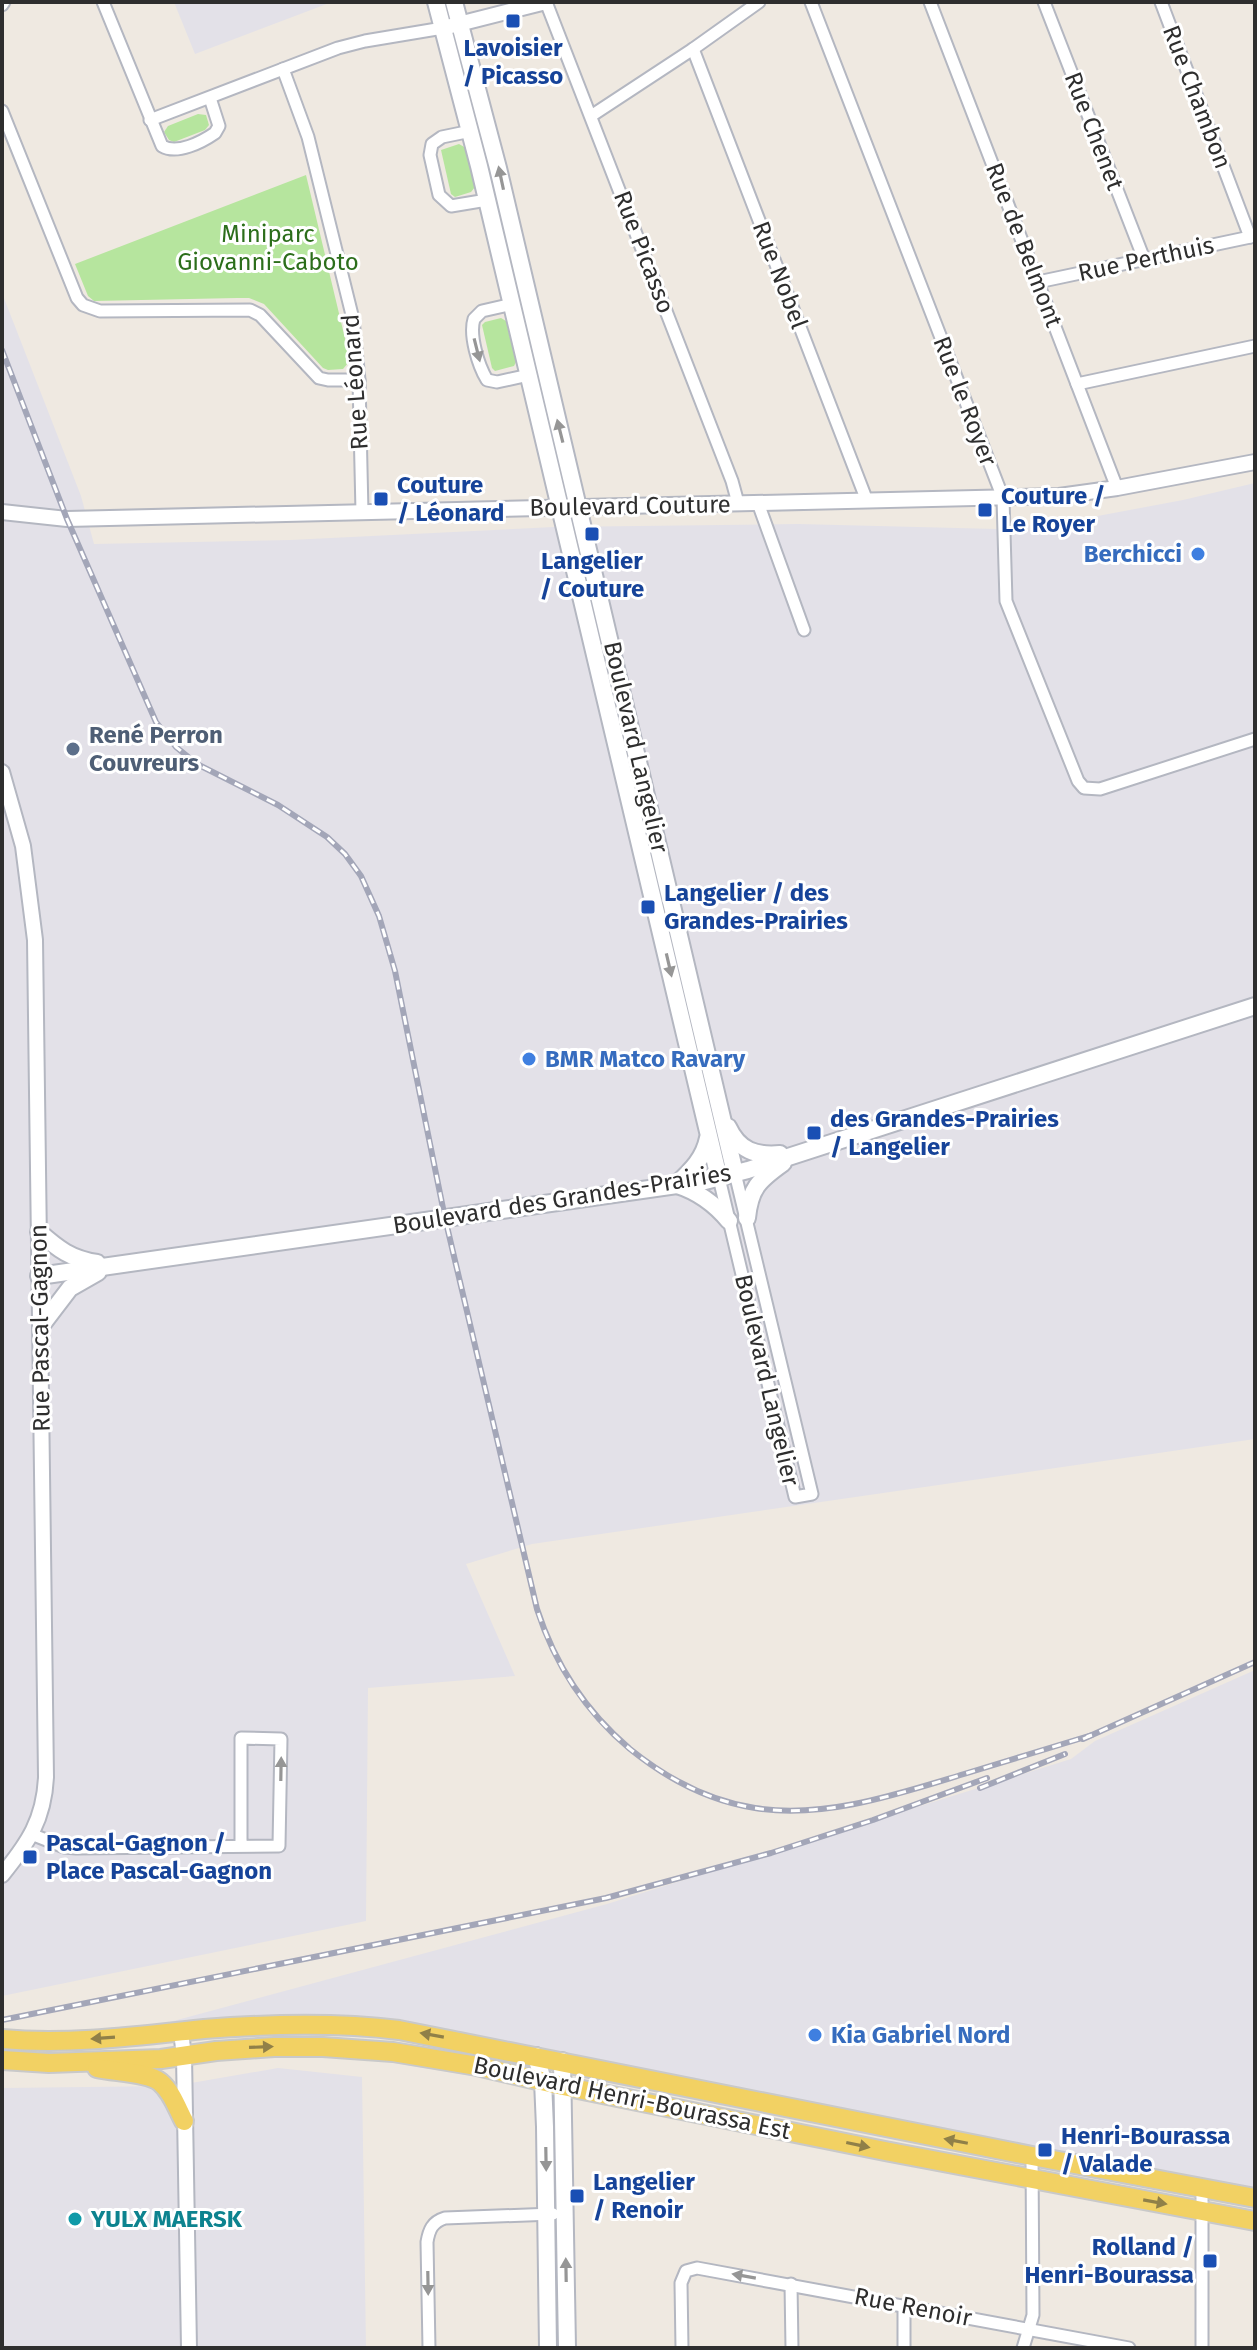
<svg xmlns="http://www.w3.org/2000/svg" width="1257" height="2350" viewBox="0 0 1257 2350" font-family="'Fira Sans',sans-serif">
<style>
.industrial{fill:#e3e1e8}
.green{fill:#b6e59e}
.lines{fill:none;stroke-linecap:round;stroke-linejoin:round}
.minor-casing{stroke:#b4b7c1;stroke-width:15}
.tertiary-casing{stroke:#b4b7c1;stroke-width:18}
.secondary-casing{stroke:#b4b7c1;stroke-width:20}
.primary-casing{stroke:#c9c9c9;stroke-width:22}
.minor{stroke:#fff;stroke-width:11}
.tertiary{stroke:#fff;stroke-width:14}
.secondary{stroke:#fff;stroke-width:16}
.primary{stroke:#f2d163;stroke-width:18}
.rail-casing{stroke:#a3a6b8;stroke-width:6}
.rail{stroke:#fff;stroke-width:3;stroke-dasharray:9;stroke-linecap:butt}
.oneway{fill:#969696}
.oneway2{fill:#908048}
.transit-dot{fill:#1a4fb4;stroke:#fff;stroke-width:3}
.shop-dot{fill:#3f7fe0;stroke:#fff;stroke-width:3}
.service-dot{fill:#5c6f8a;stroke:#fff;stroke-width:3}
.culture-dot{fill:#0f9aa8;stroke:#fff;stroke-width:3}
.labels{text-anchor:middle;stroke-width:6;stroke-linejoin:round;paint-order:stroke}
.transit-label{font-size:24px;font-weight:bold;fill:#164399;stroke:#fff;text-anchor:start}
.street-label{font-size:24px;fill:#2e2e2e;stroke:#fff}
.park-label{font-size:24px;fill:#2c6e1b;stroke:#fff}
.shop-label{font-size:24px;font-weight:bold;fill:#366cbe;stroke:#fff;text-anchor:start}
.service-label{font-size:24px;font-weight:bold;fill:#4e5e75;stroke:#fff;text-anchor:start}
.culture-label{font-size:24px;font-weight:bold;fill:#0d838f;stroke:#fff;text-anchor:start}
</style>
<rect width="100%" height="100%" fill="#efe9e1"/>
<g class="industrial">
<path d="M 174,2 L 332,2 L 195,54 Z"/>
<path d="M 2,293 L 81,496 L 94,544 L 290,540 L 554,527 L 798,524 L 997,529 L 1087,518 L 1183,500 L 1255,483 L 1255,1439 L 532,1544 L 466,1564 L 515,1676 L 368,1688 L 366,1921 L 2,1996 Z"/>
<path d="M 1255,1670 L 1255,2198 L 336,2025 L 114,2037 L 607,1904 L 1071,1759 L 1095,1741 Z"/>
<path d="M 278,2068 L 362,2077 L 366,2348 L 2,2348 L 2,2088 L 174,2086 Z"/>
</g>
<g class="green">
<path d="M 198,114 L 206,115 L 209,125 L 205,130 L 174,142 L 169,140 L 164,132 L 168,126 Z"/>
<path d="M 459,144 L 466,148 L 475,187 L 471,192 L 455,197 L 451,194 L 441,150 Z"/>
<path d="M 306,175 L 347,347 L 348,363 L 343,369 L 328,370 L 323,368 L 264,304 L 249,298 L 237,298 L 94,301 L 88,296 L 75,264 Z"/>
<path d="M 501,318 L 506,321 L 516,362 L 514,366 L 495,371 L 492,368 L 482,325 L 485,322 Z"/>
</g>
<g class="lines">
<defs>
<g id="minor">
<path d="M 103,2 L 162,146 C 177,155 202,142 215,133 L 219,126 L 210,98"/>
<path d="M 546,2 L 732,481 L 738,503"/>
<path d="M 811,2 L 1003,498 L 1006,601 L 1078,781 L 1084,788 L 1100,789 L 1255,739"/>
<path d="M 930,2 L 1117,488"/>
<path d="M 1044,2 L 1144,259"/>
<path d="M 1161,2 L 1250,237"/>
<path d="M 2,5 L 4,2"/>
<path d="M 693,49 L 867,501"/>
<path d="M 283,69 L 308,137 L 353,319 L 359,380 L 362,512"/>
<path d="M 2,111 L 77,298 L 83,305 L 100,311 L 250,310 L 260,315 L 319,378 L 328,380 L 359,380"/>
<path d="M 591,116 L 693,49 L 759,2"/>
<path d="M 150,120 L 338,48 L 365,41 L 443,28"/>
<path d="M 471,131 L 442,137 L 432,144 L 430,155 L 439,195 L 451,206 L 487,200"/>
<path d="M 1038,282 L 1255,236"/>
<path d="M 513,304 L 482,311 L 474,319 C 469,335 478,365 487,380 L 497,382 L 529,375"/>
<path d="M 1077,384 L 1255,346"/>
<path d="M 758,503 L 804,630"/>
<path d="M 719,1178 L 795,1497 L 812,1494 L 735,1173"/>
<path d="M 31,1834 L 64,1847 L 76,1848 L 279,1846 L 281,1739 L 241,1738 L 241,1846"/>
<path d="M 1202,2188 L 1202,2348"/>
<path d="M 791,2284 L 792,2348"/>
<path d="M 904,2306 L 904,2348"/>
<path d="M 429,2348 L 427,2242 C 429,2230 432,2222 445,2218 L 553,2214"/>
<path d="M 682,2348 L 681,2283 L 686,2271 L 697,2268 L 1129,2348"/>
<path d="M 1023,2348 L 1033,2315 L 1032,2156"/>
</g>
<g id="tertiary">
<path d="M 443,28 L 546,2"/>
<path d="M 2,512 L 67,519 L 1059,496 L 1117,488 L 1255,462"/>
<path d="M 2,772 L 23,846 L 35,940 L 46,1777 C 44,1820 28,1843 2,1875"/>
<path d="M 181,2032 L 184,2056 L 189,2348"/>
</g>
<g id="secondary">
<path d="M 436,2 L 479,166 L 719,1178"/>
<path d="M 454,2 L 498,168 L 735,1173"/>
<path d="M 728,1127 C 739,1151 756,1156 780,1154"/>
<path d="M 677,1184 C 692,1170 704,1158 708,1138"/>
<path d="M 677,1185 C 699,1192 715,1204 729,1221"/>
<path d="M 747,1218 C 750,1188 759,1180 783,1163"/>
<path d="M 39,1232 C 58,1249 71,1259 97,1263"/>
<path d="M 39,1276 L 705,1181 L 748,1170 L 1255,1006"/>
<path d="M 41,1326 L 70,1288 L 98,1272"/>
<path d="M 536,2056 L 543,2081 L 545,2127 L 548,2348"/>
<path d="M 562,2061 L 567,2348"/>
</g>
<g id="primary">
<path d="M 2,2039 C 69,2045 137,2036 204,2029 C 269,2024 334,2022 399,2030 L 1032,2156 L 1255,2198"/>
<path d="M 2,2060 L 49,2063 L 161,2059 L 216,2051 L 274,2047 L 323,2047 L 393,2052 L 477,2066 L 563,2086 L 885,2151 L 1255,2221"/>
<path d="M 97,2068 C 114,2072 148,2072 160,2082 C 172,2092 177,2108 184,2121"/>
</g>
</defs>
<use href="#minor" class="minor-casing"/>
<use href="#tertiary" class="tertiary-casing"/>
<use href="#secondary" class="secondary-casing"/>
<use href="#primary" class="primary-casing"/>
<use href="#minor" class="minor"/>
<use href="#tertiary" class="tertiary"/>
<use href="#secondary" class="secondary"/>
<use href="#primary" class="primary"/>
<defs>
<g id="rail">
<path d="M 2,350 L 67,519 L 156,722 L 176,747 L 197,764 L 278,805 L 327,837 L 345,854 L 361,876 L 379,916 L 395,971 L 445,1218 L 537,1609 C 555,1665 585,1711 630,1749 C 666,1778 709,1801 755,1808 C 825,1819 898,1794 964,1774 C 1007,1761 1049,1748 1092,1735"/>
<path d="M 1083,1739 L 1255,1662"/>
<path d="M 980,1788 L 1065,1754"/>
<path d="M 2,2020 L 606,1898 L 771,1853 L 873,1820 L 987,1778"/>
</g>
</defs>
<use href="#rail" class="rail-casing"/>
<use href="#rail" class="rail"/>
</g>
<defs><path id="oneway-solid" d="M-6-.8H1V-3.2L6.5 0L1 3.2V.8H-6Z" transform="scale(2)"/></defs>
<g class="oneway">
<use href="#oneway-solid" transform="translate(501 178) rotate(-102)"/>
<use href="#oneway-solid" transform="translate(477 350) rotate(76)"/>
<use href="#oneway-solid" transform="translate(560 431) rotate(-104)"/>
<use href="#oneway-solid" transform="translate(669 965) rotate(77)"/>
<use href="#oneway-solid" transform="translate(281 1769) rotate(-89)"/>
<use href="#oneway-solid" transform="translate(546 2159) rotate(89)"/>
<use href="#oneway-solid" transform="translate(566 2270) rotate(-91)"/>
<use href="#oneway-solid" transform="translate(744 2276) rotate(-170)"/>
<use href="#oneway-solid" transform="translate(428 2283) rotate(89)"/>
</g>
<g class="oneway2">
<use href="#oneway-solid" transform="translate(432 2035) rotate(-170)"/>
<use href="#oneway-solid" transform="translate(103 2038) rotate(176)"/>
<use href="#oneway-solid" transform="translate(261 2047) rotate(-2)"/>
<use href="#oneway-solid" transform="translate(956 2141) rotate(-169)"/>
<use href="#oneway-solid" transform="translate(858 2145) rotate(12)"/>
<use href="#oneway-solid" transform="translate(1155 2202) rotate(10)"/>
</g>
<g class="transit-dot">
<rect x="505" y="13" width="16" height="16" rx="4"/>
<rect x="373" y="491" width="16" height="16" rx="4"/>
<rect x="977" y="502" width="16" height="16" rx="4"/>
<rect x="584" y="526" width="16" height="16" rx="4"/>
<rect x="640" y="899" width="16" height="16" rx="4"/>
<rect x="806" y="1125" width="16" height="16" rx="4"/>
<rect x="22" y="1849" width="16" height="16" rx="4"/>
<rect x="1037" y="2142" width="16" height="16" rx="4"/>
<rect x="569" y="2188" width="16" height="16" rx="4"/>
<rect x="1202" y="2253" width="16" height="16" rx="4"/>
</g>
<g class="shop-dot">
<circle cx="1198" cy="554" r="8"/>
<circle cx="529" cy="1059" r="8"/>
<circle cx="815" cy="2035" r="8"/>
</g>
<circle class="service-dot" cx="73" cy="749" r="8"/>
<circle class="culture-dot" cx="75" cy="2219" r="8"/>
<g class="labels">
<g class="transit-label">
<text x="513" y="56" text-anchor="middle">Lavoisier<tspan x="513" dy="28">/ Picasso</tspan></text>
<text x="397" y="493">Couture<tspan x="397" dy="28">/ Léonard</tspan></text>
<text x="1001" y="504">Couture /<tspan x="1001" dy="28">Le Royer</tspan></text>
<text x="592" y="569" text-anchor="middle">Langelier<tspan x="592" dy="28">/ Couture</tspan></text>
<text x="664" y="901">Langelier / des<tspan x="664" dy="28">Grandes-Prairies</tspan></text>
<text x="830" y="1127">des Grandes-Prairies<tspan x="830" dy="28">/ Langelier</tspan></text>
<text x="46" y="1851">Pascal-Gagnon /<tspan x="46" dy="28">Place Pascal-Gagnon</tspan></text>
<text x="1061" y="2144">Henri-Bourassa<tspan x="1061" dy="28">/ Valade</tspan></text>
<text x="593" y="2190">Langelier<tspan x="593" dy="28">/ Renoir</tspan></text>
<text x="1194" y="2255" text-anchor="end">Rolland /<tspan x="1194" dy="28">Henri-Bourassa</tspan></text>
</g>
<g class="street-label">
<text transform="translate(1197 97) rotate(69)" y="8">Rue Chambon</text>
<text transform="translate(1094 131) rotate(69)" y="8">Rue Chenet</text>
<text transform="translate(1024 245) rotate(69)" y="8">Rue de Belmont</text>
<text transform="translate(644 252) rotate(69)" y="8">Rue Picasso</text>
<text transform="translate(1146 259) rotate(-12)" y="8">Rue Perthuis</text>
<text transform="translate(780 275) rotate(69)" y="8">Rue Nobel</text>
<text transform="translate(355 382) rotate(-94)" y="8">Rue Léonard</text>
<text transform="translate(965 401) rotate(69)" y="8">Rue le Royer</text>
<text transform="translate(630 506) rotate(-1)" y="8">Boulevard Couture</text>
<text transform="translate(636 747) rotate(77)" y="8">Boulevard Langelier</text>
<text transform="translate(562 1199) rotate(-9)" y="8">Boulevard des Grandes-Prairies</text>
<text transform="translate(40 1328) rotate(-91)" y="8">Rue Pascal-Gagnon</text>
<text transform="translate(767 1380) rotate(77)" y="8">Boulevard Langelier</text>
<text transform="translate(632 2098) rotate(12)" y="8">Boulevard Henri-Bourassa Est</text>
<text transform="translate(913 2307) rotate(11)" y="8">Rue Renoir</text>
</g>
<g class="park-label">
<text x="268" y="242">Miniparc<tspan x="268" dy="28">Giovanni-Caboto</tspan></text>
</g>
<g class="shop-label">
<text x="1182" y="562" text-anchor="end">Berchicci</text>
<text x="545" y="1067">BMR Matco Ravary</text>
<text x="831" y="2043">Kia Gabriel Nord</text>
</g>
<g class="service-label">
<text x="89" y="743">René Perron<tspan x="89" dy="28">Couvreurs</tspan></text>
</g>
<g class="culture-label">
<text x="91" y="2227">YULX MAERSK</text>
</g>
</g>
<rect width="1257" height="2350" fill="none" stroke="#2e2e2e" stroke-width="8"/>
</svg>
